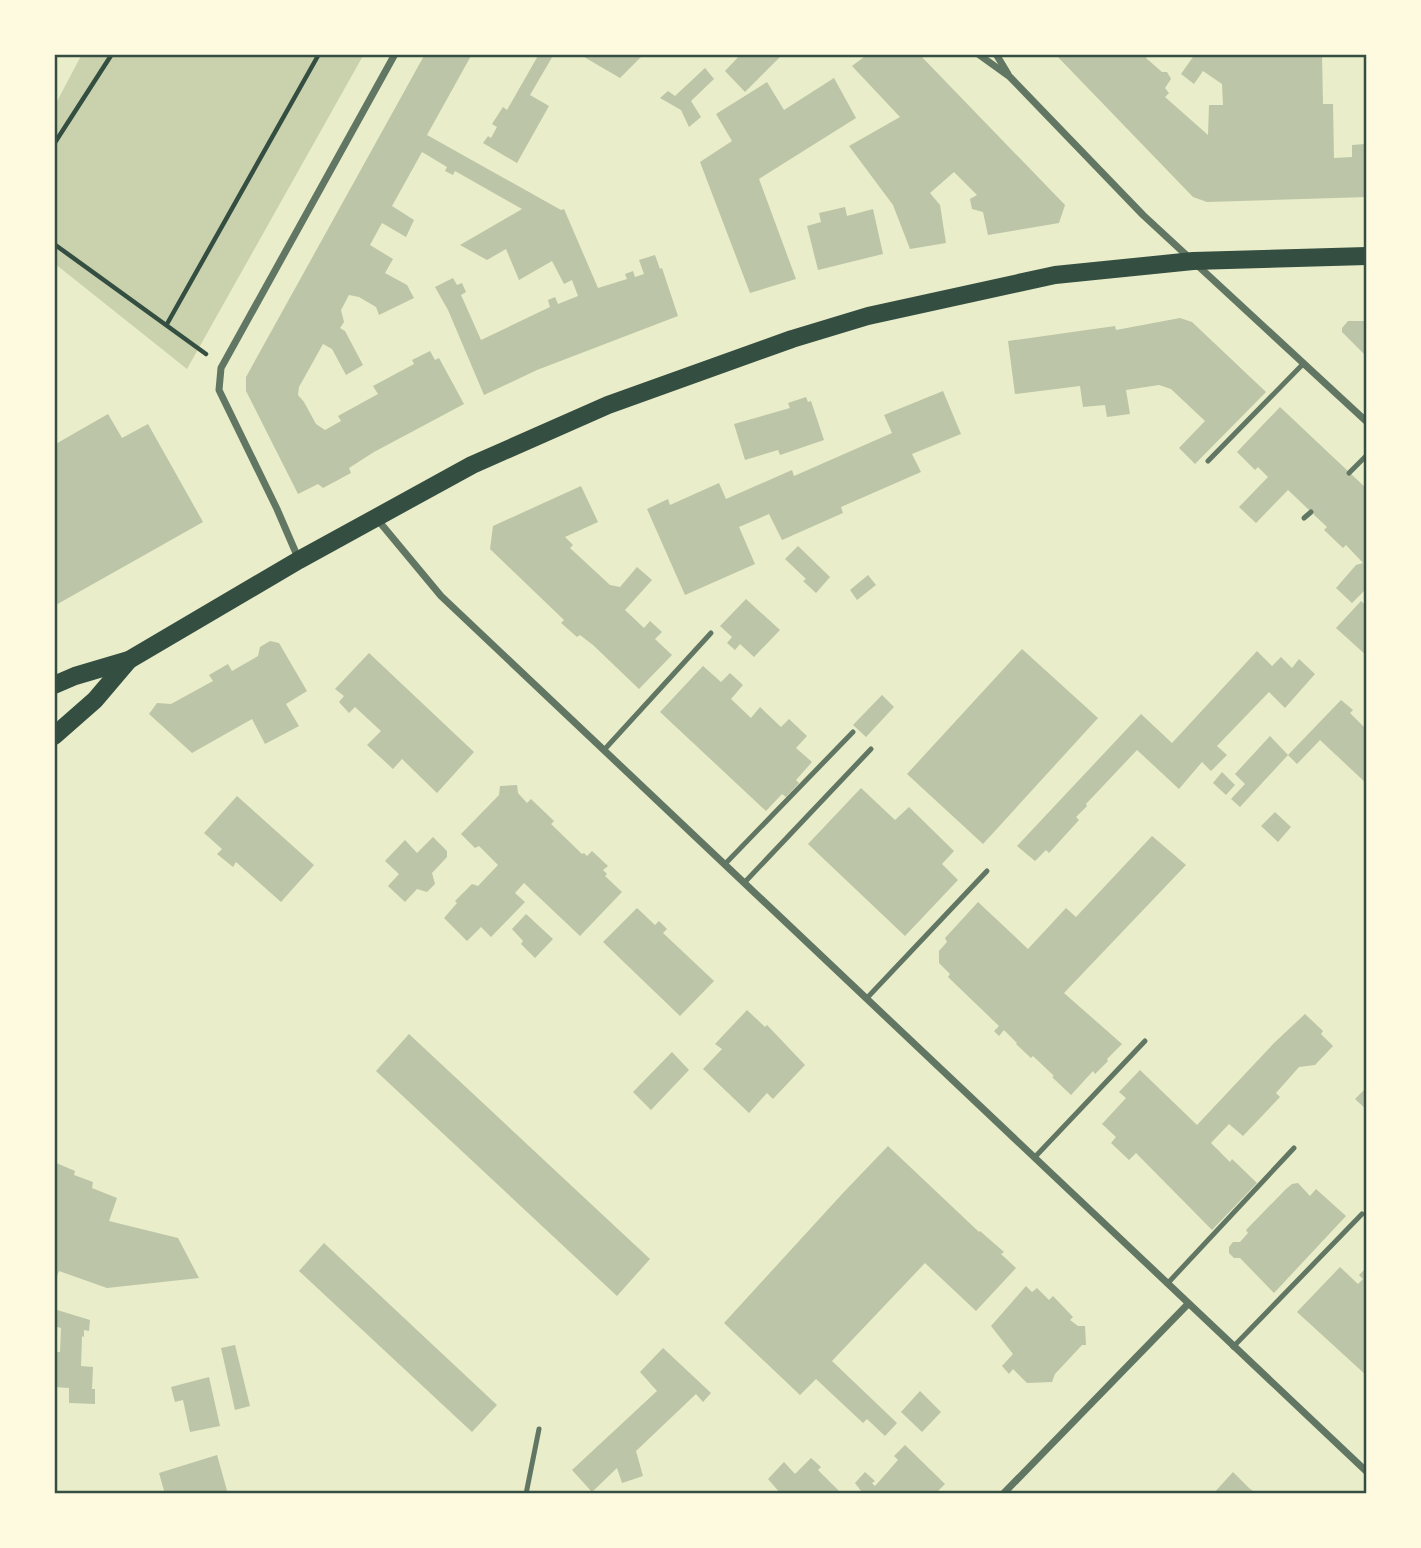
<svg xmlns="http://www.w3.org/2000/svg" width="1421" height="1548" viewBox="0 0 1421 1548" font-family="'DM Sans',sans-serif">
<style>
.green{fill:#cad2ad}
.building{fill:#bcc5a7}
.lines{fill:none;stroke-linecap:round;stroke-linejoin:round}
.path{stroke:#344e41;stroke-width:4.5}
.service{stroke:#617663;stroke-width:5}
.minor{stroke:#617663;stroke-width:7}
.primary{stroke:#344e41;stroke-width:18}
.neatline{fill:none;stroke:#344e41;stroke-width:2.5}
</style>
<rect width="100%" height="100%" fill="#e9edc9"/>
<path class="green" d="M 82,54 L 364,54 L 187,369 L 54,263 L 54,107 Z"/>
<g class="building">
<path d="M 425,54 L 472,54 L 427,135 L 561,210 L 564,209 L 598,288 L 627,279 L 625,274 L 633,271 L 635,277 L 644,274 L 639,260 L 655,255 L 660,269 L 662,268 L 678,316 L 537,370 L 484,395 L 448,310 L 435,287 L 453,278 L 457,285 L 462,283 L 466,292 L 461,295 L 481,340 L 550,307 L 548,300 L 555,297 L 558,304 L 578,296 L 572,280 L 564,284 L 552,261 L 519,280 L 506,249 L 487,260 L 460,245 L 522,209 L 455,171 L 453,175 L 445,171 L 447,167 L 422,152 L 392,206 L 414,220 L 406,237 L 382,223 L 370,245 L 393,259 L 385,273 L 407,285 L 414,298 L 379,315 L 376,307 L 359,297 L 349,295 L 341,310 L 344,322 L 340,328 L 345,331 L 363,365 L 346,375 L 332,349 L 323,344 L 299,387 L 298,395 L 304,402 L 316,424 L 325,430 L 341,421 L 338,416 L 378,394 L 373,386 L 414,364 L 412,360 L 430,351 L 435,360 L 439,358 L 464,404 L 374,452 L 349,468 L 351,473 L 323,488 L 318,484 L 298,494 L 246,391 L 246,377 Z"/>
<path d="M 539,54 L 554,54 L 530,95 L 549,106 L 517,163 L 483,143 L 488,136 L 491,138 L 497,127 L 492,124 L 503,107 L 507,110 Z"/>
<path d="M 579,54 L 644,54 L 620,78 Z"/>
<path d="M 741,54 L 783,54 L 745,92 L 725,71 Z"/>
<path d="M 868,54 L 919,54 L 1065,205 L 1059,223 L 988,235 L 983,212 L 972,209 L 970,199 L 977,195 L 954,172 L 930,193 L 940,205 L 946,243 L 910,249 L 893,205 L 849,146 L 900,117 L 852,66 Z"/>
<path d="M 1055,54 L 1149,54 L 1146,58 L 1162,72 L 1167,72 L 1171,79 L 1165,88 L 1169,93 L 1165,97 L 1208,135 L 1209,105 L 1223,105 L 1222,84 L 1203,71 L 1194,84 L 1181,74 L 1195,54 L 1322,54 L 1323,104 L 1333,104 L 1334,158 L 1352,157 L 1352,145 L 1365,144 L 1367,197 L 1207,202 L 1193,197 Z"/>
<path d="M 705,68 L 714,79 L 691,101 L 701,117 L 689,127 L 681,110 L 660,98 L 668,91 L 675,96 Z"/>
<path d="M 834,78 L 856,118 L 759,179 L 796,279 L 750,293 L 700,162 L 732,141 L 716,114 L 767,82 L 784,110 Z"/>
<path d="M 845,207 L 847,216 L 873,209 L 883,254 L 818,270 L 807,226 L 821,222 L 819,213 Z"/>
<path d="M 1180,318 L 1192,322 L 1266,392 L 1195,464 L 1179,448 L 1205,421 L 1171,389 L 1159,385 L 1126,390 L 1130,414 L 1107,417 L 1105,405 L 1083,407 L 1080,386 L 1015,394 L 1008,341 L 1115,326 L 1116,330 Z"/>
<path d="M 1348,321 L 1367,321 L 1367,357 L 1342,332 L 1342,328 Z"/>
<path d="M 943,391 L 961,434 L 912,454 L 921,472 L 841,507 L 843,513 L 782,540 L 769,514 L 739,527 L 755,564 L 685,595 L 647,509 L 668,499 L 670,505 L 719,483 L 726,499 L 792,470 L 794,476 L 892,433 L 884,415 Z"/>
<path d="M 806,397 L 808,402 L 811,401 L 824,440 L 780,455 L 778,450 L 745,460 L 734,424 L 790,408 L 788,403 Z"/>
<path d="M 1280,407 L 1367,489 L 1367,588 L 1352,603 L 1336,588 L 1356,565 L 1363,563 L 1346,545 L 1343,548 L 1324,530 L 1327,527 L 1288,490 L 1256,523 L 1239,507 L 1268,477 L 1258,467 L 1255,470 L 1237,452 Z"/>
<path d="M 108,414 L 122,438 L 148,424 L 203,522 L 54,606 L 54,445 Z"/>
<path d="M 581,486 L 598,522 L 565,537 L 573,545 L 570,548 L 610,585 L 620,587 L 637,567 L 652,580 L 625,610 L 644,628 L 650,621 L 662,632 L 655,639 L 672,655 L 639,689 L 593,645 L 580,635 L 577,637 L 561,623 L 564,620 L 490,549 L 493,526 Z"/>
<path d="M 798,546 L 830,577 L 816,593 L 803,581 L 806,579 L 785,559 Z"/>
<path d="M 868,575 L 876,585 L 857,600 L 850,590 Z"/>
<path d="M 746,599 L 780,630 L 754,657 L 740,644 L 735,650 L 727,643 L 732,637 L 720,626 Z"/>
<path d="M 1361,601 L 1367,606 L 1367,656 L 1336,628 Z"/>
<path d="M 270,641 L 279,643 L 307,691 L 286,704 L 299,726 L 265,744 L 252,719 L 192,753 L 149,714 L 157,703 L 171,704 L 213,681 L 209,675 L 228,664 L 232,671 L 258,656 L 260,647 Z"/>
<path d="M 1022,649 L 1098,718 L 983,844 L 907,774 Z"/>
<path d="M 1257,651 L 1272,666 L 1281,657 L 1292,668 L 1299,659 L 1315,674 L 1285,708 L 1269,692 L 1217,746 L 1227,755 L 1211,771 L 1202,762 L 1179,789 L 1137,750 L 1086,804 L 1087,806 L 1076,817 L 1079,820 L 1049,853 L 1046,850 L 1035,861 L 1017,846 L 1141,714 L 1172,743 Z"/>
<path d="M 369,653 L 474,752 L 437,793 L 402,759 L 393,769 L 367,745 L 381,731 L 355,707 L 349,713 L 339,702 L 344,696 L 335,689 Z"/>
<path d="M 703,666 L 721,682 L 730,673 L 743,685 L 731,699 L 751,718 L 760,707 L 781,727 L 789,719 L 807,736 L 796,748 L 812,762 L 796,780 L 799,783 L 786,797 L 782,794 L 766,811 L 660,712 Z"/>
<path d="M 882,695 L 894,707 L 866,737 L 853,725 Z"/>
<path d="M 1341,700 L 1353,710 L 1350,713 L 1367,730 L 1367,784 L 1320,740 L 1297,764 L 1288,755 Z"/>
<path d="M 1270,736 L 1288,755 L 1240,807 L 1231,799 L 1245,784 L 1235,774 Z"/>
<path d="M 1222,772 L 1235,785 L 1226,795 L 1213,783 Z"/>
<path d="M 517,785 L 518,793 L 527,803 L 531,799 L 554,821 L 551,824 L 582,854 L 584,853 L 587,856 L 592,851 L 608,866 L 603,870 L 607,874 L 605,876 L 622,892 L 580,936 L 524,883 L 515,893 L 525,902 L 491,937 L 481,927 L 467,941 L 444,918 L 457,903 L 455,901 L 472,884 L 478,886 L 498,865 L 479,846 L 475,848 L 461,834 L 499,795 L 500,786 Z"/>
<path d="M 861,788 L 895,820 L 909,807 L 954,851 L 942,864 L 958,880 L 905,936 L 808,844 Z"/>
<path d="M 237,796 L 314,865 L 281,902 L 236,862 L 233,867 L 217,854 L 222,849 L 204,833 Z"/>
<path d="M 1275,812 L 1291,827 L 1278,842 L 1261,826 Z"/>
<path d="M 1152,836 L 1186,865 L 1064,993 L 1122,1044 L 1107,1059 L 1108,1061 L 1095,1074 L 1093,1071 L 1071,1095 L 1052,1077 L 1054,1076 L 1033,1056 L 1031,1058 L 1016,1044 L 1017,1043 L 1004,1030 L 999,1036 L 994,1031 L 999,1026 L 948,977 L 950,974 L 939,963 L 939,951 L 947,942 L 945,938 L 978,902 L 1028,949 L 1066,908 L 1076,917 Z"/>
<path d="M 433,837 L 447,851 L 447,857 L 432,873 L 435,884 L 427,892 L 417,889 L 405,902 L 388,886 L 399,874 L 385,861 L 405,840 L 417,853 Z"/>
<path d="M 637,908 L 655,925 L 659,921 L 667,929 L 663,933 L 714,981 L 680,1016 L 603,942 Z"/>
<path d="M 526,914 L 553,939 L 535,958 L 521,944 L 523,941 L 512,929 Z"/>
<path d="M 747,1010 L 765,1027 L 767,1025 L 805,1065 L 773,1099 L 767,1093 L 749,1113 L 703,1069 L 722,1049 L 715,1044 Z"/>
<path d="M 1305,1014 L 1323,1031 L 1321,1034 L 1333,1046 L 1315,1065 L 1299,1067 L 1276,1093 L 1280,1097 L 1243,1136 L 1229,1124 L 1211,1143 L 1230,1162 L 1232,1159 L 1257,1183 L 1212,1230 L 1136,1153 L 1129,1160 L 1111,1143 L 1116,1137 L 1102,1124 L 1126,1098 L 1119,1092 L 1140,1070 L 1197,1125 L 1274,1043 Z"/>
<path d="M 409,1034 L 650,1259 L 617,1296 L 376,1071 Z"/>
<path d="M 672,1052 L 689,1070 L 651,1110 L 633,1092 Z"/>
<path d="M 1367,1087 L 1367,1110 L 1355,1099 Z"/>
<path d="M 888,1146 L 979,1232 L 980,1231 L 1004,1252 L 1001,1254 L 1016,1268 L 976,1311 L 925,1263 L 832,1361 L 897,1423 L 885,1436 L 867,1419 L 863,1423 L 816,1379 L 800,1395 L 724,1323 L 843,1193 Z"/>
<path d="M 54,1162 L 75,1171 L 74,1175 L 93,1182 L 92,1188 L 117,1198 L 109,1221 L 178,1238 L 199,1278 L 107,1288 L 59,1271 L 54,1284 Z"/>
<path d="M 1298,1183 L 1310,1196 L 1316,1189 L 1346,1216 L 1274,1293 L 1240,1258 L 1234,1258 L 1229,1253 L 1229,1247 L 1233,1242 L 1240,1242 L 1248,1233 L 1246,1230 L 1286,1189 L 1292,1184 Z"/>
<path d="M 324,1243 L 497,1405 L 472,1432 L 299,1271 Z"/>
<path d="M 1340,1267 L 1358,1284 L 1363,1279 L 1359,1275 L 1367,1267 L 1367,1376 L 1297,1312 Z"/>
<path d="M 1026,1286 L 1032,1292 L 1037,1288 L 1049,1300 L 1053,1296 L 1073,1317 L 1070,1320 L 1078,1326 L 1085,1326 L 1086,1345 L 1082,1345 L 1055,1374 L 1052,1382 L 1027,1383 L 1013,1369 L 1009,1374 L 1002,1366 L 1013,1354 L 991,1326 Z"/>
<path d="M 54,1309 L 90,1320 L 89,1331 L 84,1330 L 84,1337 L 82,1336 L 81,1366 L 93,1367 L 92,1389 L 95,1389 L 95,1404 L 69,1403 L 69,1388 L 54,1387 L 54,1352 L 60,1352 L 61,1328 L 54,1326 Z"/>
<path d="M 235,1345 L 250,1406 L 235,1410 L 221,1348 Z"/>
<path d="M 663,1348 L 711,1393 L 703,1402 L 696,1394 L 636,1451 L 643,1476 L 622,1483 L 617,1468 L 592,1492 L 572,1470 L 657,1391 L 640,1372 Z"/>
<path d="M 209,1377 L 220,1426 L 190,1432 L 183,1400 L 175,1402 L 171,1387 Z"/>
<path d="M 920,1391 L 941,1412 L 922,1432 L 901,1412 Z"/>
<path d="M 905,1445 L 945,1484 L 935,1494 L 858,1494 L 861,1491 L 855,1483 L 865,1472 L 875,1481 L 872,1483 L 875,1486 L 898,1460 L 894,1456 Z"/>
<path d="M 217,1455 L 228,1494 L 165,1494 L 159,1473 Z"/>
<path d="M 811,1458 L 821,1467 L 818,1470 L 842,1494 L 781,1494 L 768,1479 L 784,1462 L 795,1474 Z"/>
<path d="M 1233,1472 L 1249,1488 L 1257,1494 L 1213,1494 Z"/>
</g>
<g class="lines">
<g class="path">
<path d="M 54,144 L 112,54"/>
<path d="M 54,244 L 206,354"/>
<path d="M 167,324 L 319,54"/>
</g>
<g class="service">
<path d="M 1208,461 L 1304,363"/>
<path d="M 1349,473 L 1367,455"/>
<path d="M 1304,518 L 1311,512"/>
<path d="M 604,750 L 711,633"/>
<path d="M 725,864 L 853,732"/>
<path d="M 744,883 L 871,749"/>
<path d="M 866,999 L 987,871"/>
<path d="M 1034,1158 L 1145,1041"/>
<path d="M 1167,1284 L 1294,1148"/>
<path d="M 1233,1347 L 1362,1214"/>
<path d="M 526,1494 L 539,1429"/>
</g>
<g class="minor">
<path d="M 978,54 L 1010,77 L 1143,215 L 1367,422"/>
<path d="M 996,54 L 1008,74"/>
<path d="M 377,519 L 441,596 L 1367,1472"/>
<path d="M 299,560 L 277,509 L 219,390 L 221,368 L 395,54"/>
<path d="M 1003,1494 L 1188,1304"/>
</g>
<g class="primary">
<path d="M 54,685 L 75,676 L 129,660 L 299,560 L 472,465 L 608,405 L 792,339 L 868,316 L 1055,275 L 1193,261 L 1367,256"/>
<path d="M 54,736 L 95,700 L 129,660"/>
</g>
</g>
<rect width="1421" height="1548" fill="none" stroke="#fefae0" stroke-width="112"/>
<rect x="56" y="56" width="1309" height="1436" class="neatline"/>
</svg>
